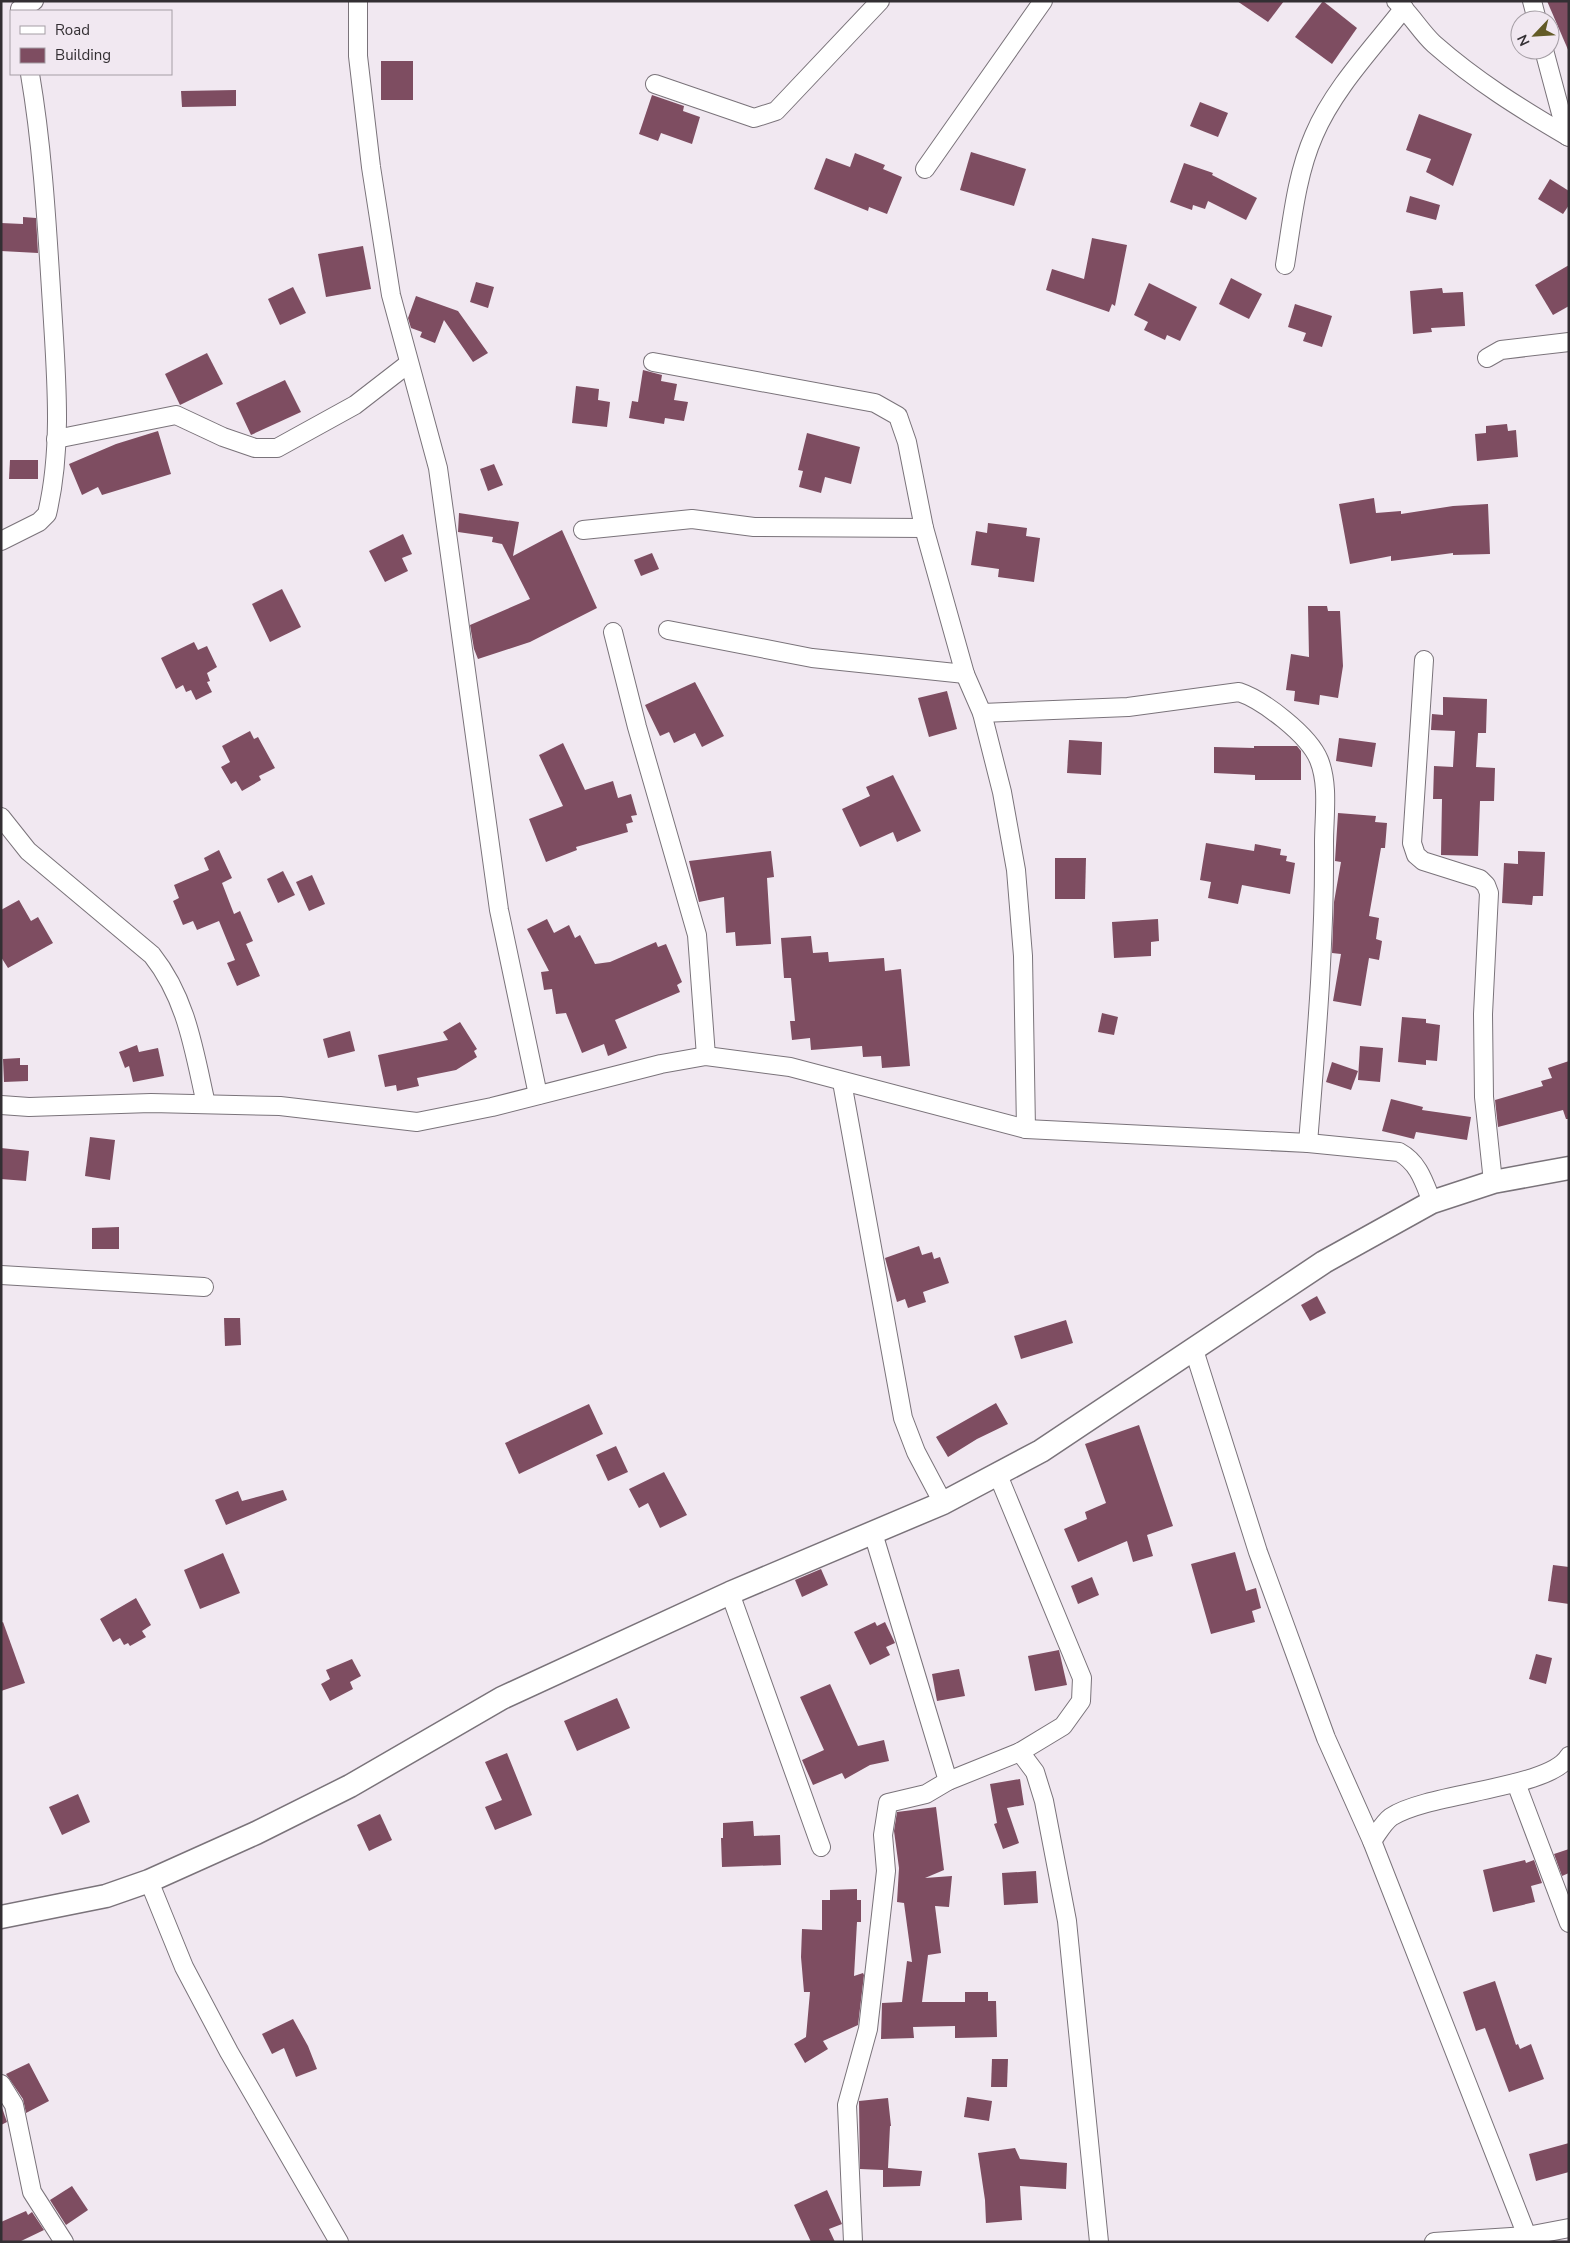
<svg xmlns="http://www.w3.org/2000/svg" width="1570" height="2243" viewBox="0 0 1570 2243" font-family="'Nunito Sans',sans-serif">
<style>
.building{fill:#7e4d61}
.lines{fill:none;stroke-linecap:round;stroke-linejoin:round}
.minor-casing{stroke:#7a737a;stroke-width:20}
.tertiary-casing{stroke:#7a737a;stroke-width:25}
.minor{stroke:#fff;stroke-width:18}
.tertiary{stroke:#fff;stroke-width:22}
</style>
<rect width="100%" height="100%" fill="#f1e8f1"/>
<g class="building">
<path d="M 1237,1 L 1284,1 L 1268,22 Z"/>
<path d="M 1323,1 L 1357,28 L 1332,64 L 1295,37 Z"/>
<path d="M 1547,1 L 1569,1 L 1569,52 Z"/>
<rect x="381" y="61" width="32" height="39"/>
<path d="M 236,90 L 236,106 L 182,107 L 181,91 Z"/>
<path d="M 652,95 L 684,106 L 683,111 L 700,117 L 692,144 L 661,133 L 658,141 L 639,134 Z"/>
<path d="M 1200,102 L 1228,113 L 1218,137 L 1190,126 Z"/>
<path d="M 1419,114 L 1472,134 L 1453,186 L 1426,172 L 1431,159 L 1406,150 Z"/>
<path d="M 971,152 L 1026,169 L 1014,206 L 960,190 Z"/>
<path d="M 855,153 L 885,165 L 883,169 L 902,177 L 887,214 L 869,207 L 868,211 L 814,189 L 826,158 L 850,167 Z"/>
<path d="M 1184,163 L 1213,173 L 1212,175 L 1257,198 L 1246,220 L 1208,201 L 1205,209 L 1193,205 L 1192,210 L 1170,202 Z"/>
<path d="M 1550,179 L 1569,191 L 1569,205 L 1563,214 L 1538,199 Z"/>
<path d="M 1410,196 L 1440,205 L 1436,220 L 1406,212 Z"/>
<path d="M 23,217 L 36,218 L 38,253 L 1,251 L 1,223 L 23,224 Z"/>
<path d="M 1092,238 L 1127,245 L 1115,306 L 1112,304 L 1109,312 L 1046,290 L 1052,269 L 1084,279 Z"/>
<path d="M 363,246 L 371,289 L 326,297 L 318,254 Z"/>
<path d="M 1569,265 L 1569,306 L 1553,315 L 1535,285 Z"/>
<path d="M 1231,278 L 1262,294 L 1249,319 L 1219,304 Z"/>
<path d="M 476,282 L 494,287 L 488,308 L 470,302 Z"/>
<path d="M 1149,283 L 1197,307 L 1180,341 L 1167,335 L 1165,340 L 1144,330 L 1148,322 L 1134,315 Z"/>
<path d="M 293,287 L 306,313 L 280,325 L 268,299 Z"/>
<path d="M 1442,288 L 1443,293 L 1463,292 L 1465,326 L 1431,328 L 1432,332 L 1413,334 L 1410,291 Z"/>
<path d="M 416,296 L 458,311 L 488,353 L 473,362 L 444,320 L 435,343 L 420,337 L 422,332 L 411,328 L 408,318 Z"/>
<path d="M 1295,304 L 1332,316 L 1322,347 L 1303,341 L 1306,333 L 1288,327 Z"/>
<path d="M 207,353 L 223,384 L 180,405 L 165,374 Z"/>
<path d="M 643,370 L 662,375 L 661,381 L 677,384 L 674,400 L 688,402 L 684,421 L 665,418 L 664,424 L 629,418 L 632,401 L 638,402 Z"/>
<path d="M 285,380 L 301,412 L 251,435 L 236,403 Z"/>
<path d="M 576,386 L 599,389 L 598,400 L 610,402 L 607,427 L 572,423 Z"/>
<path d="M 1507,424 L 1508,431 L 1516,430 L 1518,457 L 1477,461 L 1475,434 L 1486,433 L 1486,426 Z"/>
<path d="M 158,431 L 171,474 L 102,495 L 98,487 L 82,495 L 69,464 L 116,444 Z"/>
<path d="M 807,433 L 860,447 L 851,484 L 825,477 L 821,493 L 799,487 L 803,471 L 798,470 Z"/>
<path d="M 10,460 L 38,460 L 38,479 L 9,479 Z"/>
<path d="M 494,464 L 503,485 L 488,491 L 480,469 Z"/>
<path d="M 1374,498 L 1376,513 L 1401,511 L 1401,514 L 1453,506 L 1488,504 L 1490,554 L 1453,555 L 1453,553 L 1391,561 L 1391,556 L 1350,564 L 1339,504 Z"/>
<path d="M 459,513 L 519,522 L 513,556 L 562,530 L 597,608 L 530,642 L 478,659 L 474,649 L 470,625 L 530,599 L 502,544 L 492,542 L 493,537 L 458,532 Z"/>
<path d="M 988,523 L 1027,528 L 1026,536 L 1040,538 L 1034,582 L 998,577 L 999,569 L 971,565 L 976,531 L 987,533 Z"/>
<path d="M 403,534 L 412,554 L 402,558 L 408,571 L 385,582 L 369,551 Z"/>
<path d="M 652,553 L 659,569 L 641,576 L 634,560 Z"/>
<path d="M 282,589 L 301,627 L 270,642 L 252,604 Z"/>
<path d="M 1308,606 L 1327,606 L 1328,611 L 1340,611 L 1343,666 L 1338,698 L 1320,695 L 1319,705 L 1294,701 L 1295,691 L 1286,690 L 1291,654 L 1309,657 Z"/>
<path d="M 194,642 L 198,650 L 207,646 L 217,667 L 207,673 L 210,681 L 207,682 L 212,692 L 196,700 L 191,690 L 186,692 L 183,685 L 176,689 L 161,658 Z"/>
<path d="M 695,682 L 724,736 L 702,747 L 695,733 L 674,743 L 669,732 L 660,736 L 645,705 Z"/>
<path d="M 947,691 L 957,729 L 929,737 L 918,698 Z"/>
<path d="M 1443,697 L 1487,699 L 1486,733 L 1478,733 L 1476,767 L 1495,768 L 1494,801 L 1480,801 L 1478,856 L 1441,855 L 1442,799 L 1433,799 L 1434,766 L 1453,767 L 1455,731 L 1431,730 L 1432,714 L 1443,715 Z"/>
<path d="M 250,731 L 254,739 L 258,737 L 275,768 L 259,776 L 261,780 L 242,791 L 236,781 L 231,784 L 221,767 L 230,762 L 222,746 Z"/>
<path d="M 1339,738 L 1376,743 L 1372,767 L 1336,761 Z"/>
<path d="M 1069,740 L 1102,742 L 1101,775 L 1067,773 Z"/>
<path d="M 563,743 L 585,790 L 613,781 L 618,798 L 631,794 L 637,815 L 631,816 L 633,822 L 626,824 L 628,832 L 576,847 L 577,850 L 546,862 L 529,819 L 563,806 L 539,755 Z"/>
<path d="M 1254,746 L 1297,746 L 1301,751 L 1301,780 L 1255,780 L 1255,775 L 1214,773 L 1214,747 L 1254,748 Z"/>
<path d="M 893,775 L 921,831 L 897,842 L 893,832 L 860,847 L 842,809 L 870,796 L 866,787 Z"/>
<path d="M 1338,813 L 1376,816 L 1375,822 L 1387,823 L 1385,848 L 1381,848 L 1369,916 L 1379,918 L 1376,939 L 1382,941 L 1379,960 L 1369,958 L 1361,1006 L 1333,1001 L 1341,954 L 1332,953 L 1334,902 L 1341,862 L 1335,861 Z"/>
<path d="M 1206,843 L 1254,851 L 1255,844 L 1281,849 L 1280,855 L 1287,856 L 1286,861 L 1295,863 L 1290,894 L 1242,885 L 1238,904 L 1208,898 L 1211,882 L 1200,880 Z"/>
<path d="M 219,850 L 232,878 L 222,883 L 234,914 L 240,911 L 253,941 L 246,944 L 260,976 L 237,986 L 227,963 L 235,960 L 219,921 L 197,930 L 193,921 L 183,925 L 173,901 L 179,898 L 174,885 L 209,870 L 204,858 Z"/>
<path d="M 771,851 L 774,877 L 767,878 L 771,944 L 736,946 L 735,932 L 726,933 L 724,897 L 699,902 L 689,861 Z"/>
<path d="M 1518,851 L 1545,852 L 1543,896 L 1533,896 L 1532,905 L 1502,903 L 1504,863 L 1518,864 Z"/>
<path d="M 1055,858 L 1086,858 L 1085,899 L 1055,899 Z"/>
<path d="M 283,871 L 295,895 L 278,903 L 267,879 Z"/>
<path d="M 312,875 L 325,904 L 309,911 L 296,882 Z"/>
<path d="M 19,900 L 31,921 L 38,917 L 53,943 L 8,968 L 1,957 L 1,910 Z"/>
<path d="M 547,919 L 554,933 L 569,925 L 575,938 L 580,935 L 595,964 L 610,962 L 656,942 L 658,947 L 666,944 L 682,982 L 677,985 L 680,992 L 615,1020 L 627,1048 L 608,1056 L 604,1044 L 582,1053 L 566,1013 L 556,1014 L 552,989 L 544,990 L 541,972 L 549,971 L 527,929 Z"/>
<path d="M 1158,919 L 1159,941 L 1151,942 L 1151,956 L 1114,958 L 1112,922 Z"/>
<path d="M 811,936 L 813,953 L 828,952 L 829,962 L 884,958 L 885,971 L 901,969 L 910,1066 L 882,1068 L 881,1056 L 863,1057 L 862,1046 L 811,1050 L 810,1038 L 792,1040 L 790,1021 L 795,1021 L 791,978 L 784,978 L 781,938 Z"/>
<path d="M 1102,1013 L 1118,1017 L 1114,1035 L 1098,1032 Z"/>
<path d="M 1402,1017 L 1426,1019 L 1426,1023 L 1440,1025 L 1437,1061 L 1426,1060 L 1426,1065 L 1398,1062 Z"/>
<path d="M 460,1022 L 477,1049 L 474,1051 L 477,1057 L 456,1070 L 417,1078 L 419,1086 L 397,1091 L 396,1085 L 385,1087 L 378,1055 L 448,1040 L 443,1032 Z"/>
<path d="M 350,1031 L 355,1051 L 328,1058 L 323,1039 Z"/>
<path d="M 137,1045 L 139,1052 L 158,1048 L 164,1076 L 133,1082 L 129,1066 L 125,1068 L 119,1052 Z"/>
<path d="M 1360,1046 L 1383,1048 L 1380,1082 L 1358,1080 Z"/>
<path d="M 20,1058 L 20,1065 L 28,1065 L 28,1081 L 4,1082 L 3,1059 Z"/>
<path d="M 1569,1061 L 1569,1119 L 1566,1119 L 1563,1110 L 1498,1127 L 1495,1100 L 1543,1086 L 1541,1081 L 1552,1078 L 1548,1068 Z"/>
<path d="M 1332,1062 L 1358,1071 L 1351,1090 L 1326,1082 Z"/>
<path d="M 1391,1099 L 1423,1107 L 1422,1110 L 1471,1117 L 1467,1140 L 1416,1132 L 1414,1139 L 1382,1131 Z"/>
<path d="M 90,1137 L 115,1140 L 110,1180 L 85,1176 Z"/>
<path d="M 1,1148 L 29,1151 L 26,1181 L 1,1179 Z"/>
<path d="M 119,1227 L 119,1249 L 92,1249 L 92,1228 Z"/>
<path d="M 919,1246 L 922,1255 L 932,1252 L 934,1259 L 940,1257 L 949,1283 L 923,1292 L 926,1302 L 908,1308 L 905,1299 L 897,1302 L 885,1258 Z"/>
<path d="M 1317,1296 L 1326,1313 L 1310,1321 L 1301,1305 Z"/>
<path d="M 224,1318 L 240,1318 L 241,1345 L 225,1346 Z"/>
<path d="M 1066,1320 L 1073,1343 L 1021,1359 L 1014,1336 Z"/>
<path d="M 996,1403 L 1008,1424 L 977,1439 L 948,1457 L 936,1437 Z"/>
<path d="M 589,1404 L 603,1434 L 519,1474 L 505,1443 Z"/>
<path d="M 1139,1425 L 1173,1526 L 1147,1535 L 1153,1556 L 1133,1562 L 1127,1541 L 1078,1562 L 1064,1529 L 1087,1519 L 1085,1512 L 1106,1503 L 1085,1444 Z"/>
<path d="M 616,1446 L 628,1472 L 608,1481 L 596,1455 Z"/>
<path d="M 664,1472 L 687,1515 L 660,1528 L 648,1503 L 639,1508 L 629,1489 Z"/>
<path d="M 283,1490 L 287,1500 L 226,1525 L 215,1500 L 238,1491 L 242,1501 Z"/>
<path d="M 1235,1552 L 1246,1591 L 1256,1588 L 1261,1608 L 1252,1611 L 1255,1622 L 1211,1634 L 1191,1564 Z"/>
<path d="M 223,1553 L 240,1593 L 200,1609 L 184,1570 Z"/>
<path d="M 1553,1565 L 1569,1567 L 1569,1604 L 1548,1601 Z"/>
<path d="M 821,1569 L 828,1585 L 802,1597 L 795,1580 Z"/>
<path d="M 1092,1577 L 1099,1595 L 1078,1604 L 1071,1586 Z"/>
<path d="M 136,1598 L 151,1625 L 142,1631 L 146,1637 L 130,1646 L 128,1643 L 124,1645 L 120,1638 L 113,1642 L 100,1619 Z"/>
<path d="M 3,1622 L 25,1683 L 1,1691 L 1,1623 Z"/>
<path d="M 875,1622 L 877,1626 L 885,1622 L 895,1643 L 886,1647 L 890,1655 L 870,1665 L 854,1632 Z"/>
<path d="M 1059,1650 L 1067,1685 L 1035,1691 L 1028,1656 Z"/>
<path d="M 1536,1654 L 1552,1658 L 1546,1684 L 1529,1679 Z"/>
<path d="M 352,1659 L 361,1676 L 350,1682 L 353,1689 L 330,1701 L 321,1684 L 330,1679 L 326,1670 Z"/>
<path d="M 959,1669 L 965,1696 L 937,1701 L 932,1674 Z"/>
<path d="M 830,1684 L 858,1746 L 884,1740 L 889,1761 L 870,1765 L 845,1779 L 842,1773 L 813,1785 L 802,1760 L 824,1750 L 800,1697 Z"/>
<path d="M 617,1698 L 630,1728 L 577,1751 L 564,1721 Z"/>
<path d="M 507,1753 L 532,1815 L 495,1830 L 485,1807 L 502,1800 L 485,1762 Z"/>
<path d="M 1020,1779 L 1024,1805 L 1007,1808 L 1019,1843 L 1003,1849 L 994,1824 L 997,1823 L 990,1784 Z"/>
<path d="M 78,1794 L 90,1822 L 62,1835 L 49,1807 Z"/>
<path d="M 936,1807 L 944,1870 L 925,1878 L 952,1876 L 949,1907 L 935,1906 L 941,1953 L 928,1955 L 922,2002 L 965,2002 L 965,1992 L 988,1992 L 988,2001 L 996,2001 L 997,2037 L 955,2038 L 955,2026 L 913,2027 L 914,2038 L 881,2039 L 882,2003 L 902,2002 L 907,1961 L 912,1962 L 904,1903 L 897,1902 L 899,1868 L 894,1831 L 897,1812 Z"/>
<path d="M 380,1814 L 392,1840 L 369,1851 L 357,1825 Z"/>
<path d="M 753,1821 L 754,1836 L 780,1835 L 781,1865 L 722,1867 L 721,1838 L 723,1838 L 723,1823 Z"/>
<path d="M 1569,1849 L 1569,1873 L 1562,1876 L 1554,1854 Z"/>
<path d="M 1525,1860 L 1526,1863 L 1534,1860 L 1542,1883 L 1531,1886 L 1535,1902 L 1493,1912 L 1483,1870 Z"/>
<path d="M 1036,1871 L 1038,1903 L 1004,1905 L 1002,1873 Z"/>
<path d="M 857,1889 L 857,1900 L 861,1900 L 861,1922 L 857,1922 L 854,1976 L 863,1973 L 864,1975 L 858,2025 L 823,2041 L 828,2049 L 805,2063 L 794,2044 L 806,2037 L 810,1992 L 804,1992 L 801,1957 L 802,1929 L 822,1930 L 822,1900 L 830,1900 L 830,1890 Z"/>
<path d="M 1495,1981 L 1516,2045 L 1518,2044 L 1520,2049 L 1531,2044 L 1544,2079 L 1509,2092 L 1485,2028 L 1476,2031 L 1463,1992 Z"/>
<path d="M 293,2019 L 308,2046 L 317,2069 L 296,2077 L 284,2048 L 272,2054 L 262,2034 Z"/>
<path d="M 992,2059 L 1008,2059 L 1007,2087 L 991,2087 Z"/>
<path d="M 29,2063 L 49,2101 L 26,2113 L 23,2099 L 6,2074 Z"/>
<path d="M 967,2097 L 992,2101 L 989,2121 L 964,2117 Z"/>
<path d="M 888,2098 L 891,2126 L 890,2126 L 888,2168 L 922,2171 L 920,2186 L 883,2187 L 883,2170 L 860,2169 L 859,2101 Z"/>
<path d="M 1,2105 L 7,2122 L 1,2125 Z"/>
<path d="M 1569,2143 L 1569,2172 L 1536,2181 L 1529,2154 Z"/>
<path d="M 1015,2148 L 1020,2159 L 1067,2163 L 1066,2189 L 1020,2186 L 1022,2220 L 986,2223 L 985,2200 L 978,2153 Z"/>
<path d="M 72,2186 L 88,2210 L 66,2225 L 50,2200 Z"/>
<path d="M 827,2190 L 842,2224 L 829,2229 L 835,2242 L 811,2242 L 794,2205 Z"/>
<path d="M 26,2211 L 28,2215 L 32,2212 L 44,2230 L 19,2242 L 1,2242 L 1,2222 Z"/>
</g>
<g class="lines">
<defs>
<g id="minor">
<path d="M 358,1 L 358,56 L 371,167 L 391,295 L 438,468 L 499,910 L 538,1095"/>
<path d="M 1396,1 C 1411,14 1420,31 1434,44 C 1476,81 1521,109 1569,137"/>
<path d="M 1532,1 L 1537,20"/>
<path d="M 20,9 L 34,1"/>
<path d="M 1544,50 L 1567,136"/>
<path d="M 655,84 L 754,118 L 776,111 L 880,1"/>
<path d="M 925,169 L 1043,1"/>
<path d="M 1285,265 C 1292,222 1296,176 1314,135 C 1334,88 1373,48 1404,8"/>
<path d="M 1487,358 L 1501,350 L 1569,342"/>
<path d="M 653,362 L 875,403 L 898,416 L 907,442 L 924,528 L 965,674 L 982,713 L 1002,792 L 1016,870 L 1023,956 L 1026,1129"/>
<path d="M 56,439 L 176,415 L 223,437 L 255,448 L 277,448 L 355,405 L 408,364"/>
<path d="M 583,530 L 692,519 L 754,527 L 924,528"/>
<path d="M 1,541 L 39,522 L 47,514 C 63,447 56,374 52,305 C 47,228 43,150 30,74"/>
<path d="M 668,630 L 812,658 L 965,674"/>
<path d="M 613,632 L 637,727 L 697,935 L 706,1056"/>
<path d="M 1424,660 L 1412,843 L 1416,855 L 1423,861 L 1480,879 L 1486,885 L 1489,893 L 1483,1014 L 1484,1097 L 1493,1182"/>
<path d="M 982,713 L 1128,707 L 1239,692 C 1263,700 1309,735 1319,760 C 1329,785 1324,816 1324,843 C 1325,943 1316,1043 1308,1143"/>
<path d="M 1,817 L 28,851 L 152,955 C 187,999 194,1051 206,1104"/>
<path d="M 842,1082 L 903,1418 L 916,1452 L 943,1503"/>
<path d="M 1,1105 L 29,1107 L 151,1103 L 280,1106 L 417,1122 L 492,1107 L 661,1064 L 706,1056 L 790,1067 L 1026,1129 L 1308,1143 L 1399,1152 C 1419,1163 1424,1182 1432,1202"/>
<path d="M 1,1275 L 204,1287"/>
<path d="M 1194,1350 L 1258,1552 L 1326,1738 L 1372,1841 L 1527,2236"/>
<path d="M 873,1533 L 948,1781"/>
<path d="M 730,1593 L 821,1847"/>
<path d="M 1020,1752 L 1035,1772 L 1044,1801 L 1067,1921 L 1099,2242"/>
<path d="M 1516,1783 L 1569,1923"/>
<path d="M 1372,1841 C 1378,1833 1383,1823 1391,1817 C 1429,1792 1550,1789 1569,1756"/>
<path d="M 149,1881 L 184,1967 L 229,2052 L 339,2242"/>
<path d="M 1,2084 L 14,2105 L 32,2192 L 64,2242"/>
<path d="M 853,2242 L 847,2105 L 868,2029 L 886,1871 L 883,1835 L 888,1803 L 926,1794 L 948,1781 L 1020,1752 L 1063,1726 L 1081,1701 L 1082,1678 L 998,1475"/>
<path d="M 1434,2242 L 1527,2236 L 1569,2228"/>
</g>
<path id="tertiary" d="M 1,1917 L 106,1896 L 149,1881 L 256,1833 L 350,1786 L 502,1698 L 730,1593 L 943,1503 L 1041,1451 L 1324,1262 L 1432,1202 L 1493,1182 L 1569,1168"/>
</defs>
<use href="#minor" class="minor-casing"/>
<use href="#tertiary" class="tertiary-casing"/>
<use href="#minor" class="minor"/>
<use href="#tertiary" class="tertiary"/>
</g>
<rect width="1570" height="2243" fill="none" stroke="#332f33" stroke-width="5"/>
<rect x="10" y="10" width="162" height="65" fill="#f1e8f1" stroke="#a59ea5"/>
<rect x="20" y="26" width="25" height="8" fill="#ffffff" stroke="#a59ea5"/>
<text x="55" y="35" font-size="15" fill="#332f33">Road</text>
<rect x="20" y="48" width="25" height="15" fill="#7e4d61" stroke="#a59ea5"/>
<text x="55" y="60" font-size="15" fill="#332f33">Building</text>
<g transform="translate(1535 35) rotate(245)"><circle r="24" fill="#f1e8f1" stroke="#a59ea5"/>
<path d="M0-4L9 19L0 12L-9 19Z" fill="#635b27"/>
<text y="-8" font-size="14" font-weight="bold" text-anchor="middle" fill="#332f33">N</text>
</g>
</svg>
